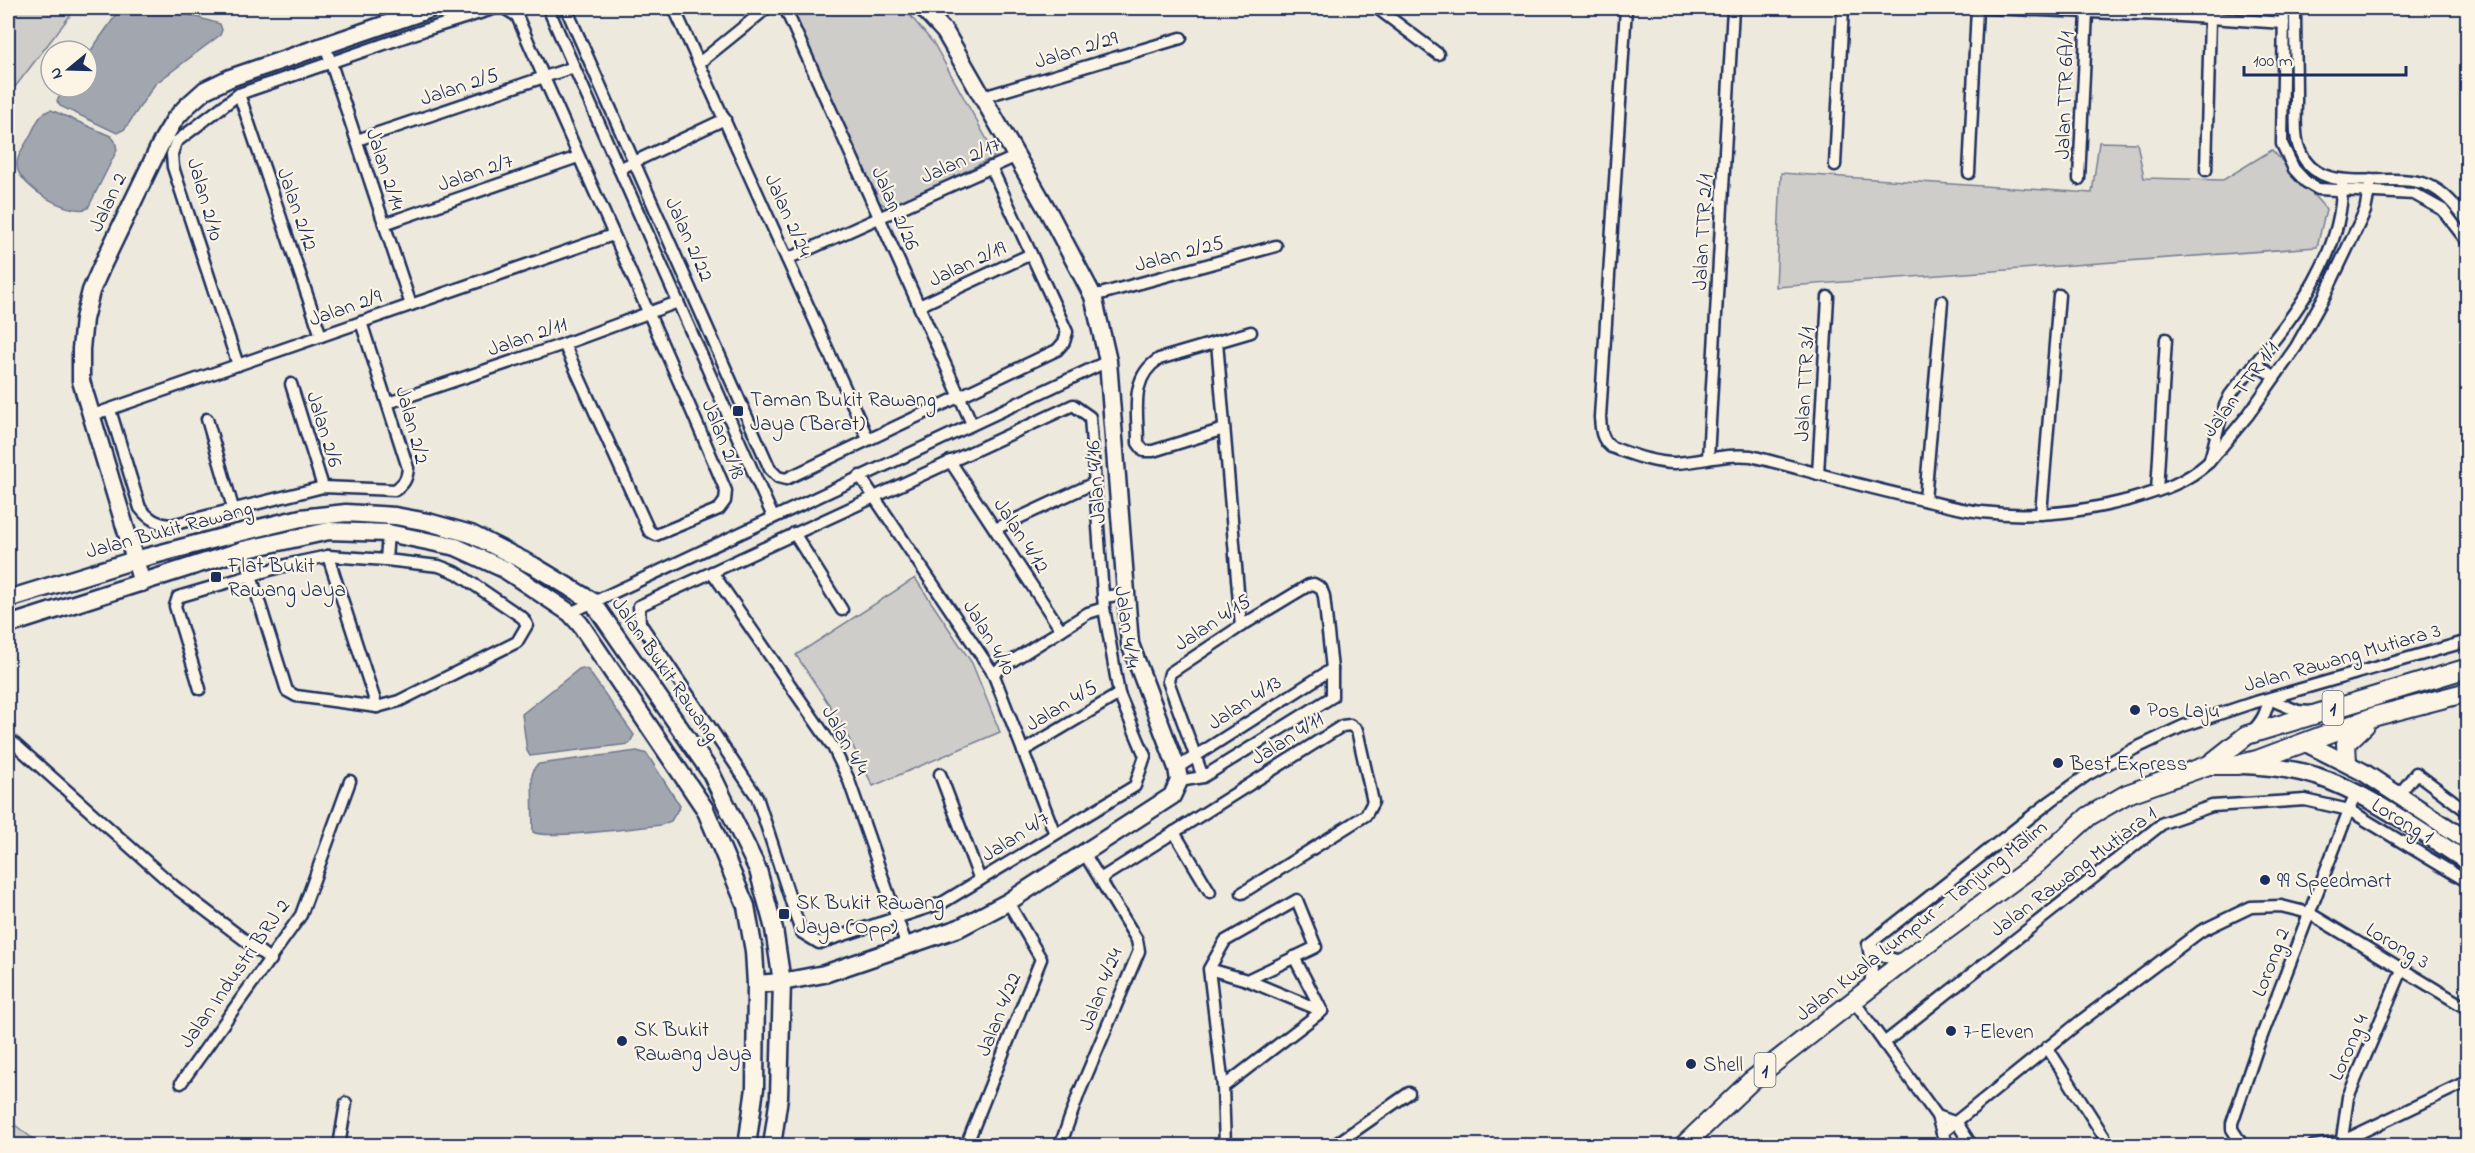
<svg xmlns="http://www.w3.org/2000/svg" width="2475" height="1153" viewBox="0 0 2475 1153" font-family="'Indie Flower',sans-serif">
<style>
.green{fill:#cfcdca;stroke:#757e94;stroke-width:1.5}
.water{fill:#a2a7af;stroke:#6c778f;stroke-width:1.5}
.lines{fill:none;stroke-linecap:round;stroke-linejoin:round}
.street-casing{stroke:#1b2f5e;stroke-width:15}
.secondary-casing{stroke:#1b2f5e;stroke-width:21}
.primary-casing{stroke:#1b2f5e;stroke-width:22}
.street{stroke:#fcf5e5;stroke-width:10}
.secondary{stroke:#fcf5e5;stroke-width:16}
.primary{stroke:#fcf5e5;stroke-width:18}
.poi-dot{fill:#1b2f5e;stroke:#fcf5e5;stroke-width:2}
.labels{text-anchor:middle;stroke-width:4.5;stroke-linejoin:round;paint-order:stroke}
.shield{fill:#fcf5e5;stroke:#5e6a86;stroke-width:1.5}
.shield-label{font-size:20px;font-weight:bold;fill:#1b2f5e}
.street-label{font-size:21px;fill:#1b2f5e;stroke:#fcf5e5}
.poi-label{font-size:21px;fill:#1b2f5e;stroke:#fcf5e5;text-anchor:start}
</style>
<rect width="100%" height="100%" fill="#eee9dd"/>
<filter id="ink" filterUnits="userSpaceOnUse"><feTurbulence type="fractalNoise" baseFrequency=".0167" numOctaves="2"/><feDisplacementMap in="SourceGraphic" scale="12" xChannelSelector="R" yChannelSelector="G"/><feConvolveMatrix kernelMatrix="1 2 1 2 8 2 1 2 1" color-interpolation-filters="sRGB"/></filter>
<g filter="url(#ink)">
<g class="green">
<path d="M 8,8 L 76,8 L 8,96 Z"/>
<path d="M 792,8 L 904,8 L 934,44 L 996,156 L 890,209 L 876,200 Z"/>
<path d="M 2099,142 L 2137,143 L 2144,178 L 2223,180 L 2272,150 L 2326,209 L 2317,247 L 1776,287 L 1781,173 L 2092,193 Z"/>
<path d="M 915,578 L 972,663 L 1000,732 L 873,786 L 840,721 L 796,655 Z"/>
<path d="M 11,1122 L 41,1145 L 8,1145 L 8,1128 Z"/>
</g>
<g class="water">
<path d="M 121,8 L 166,8 L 220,24 L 222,30 L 220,35 L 155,84 L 125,129 L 117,133 L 60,106 L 57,101 L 65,87 L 87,87 L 87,56 Z"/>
<path d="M 51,110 L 111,136 L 115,141 L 117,150 L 88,208 C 71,217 14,185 17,163 C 17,154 27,143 31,134 C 36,125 39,113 51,110 Z"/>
<path d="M 583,668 L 588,670 L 634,735 L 629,744 L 530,756 L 527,751 L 522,714 L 579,669 Z"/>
<path d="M 637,751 L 647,754 L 680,806 L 671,821 L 661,825 C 640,827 546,840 533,832 L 532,775 L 535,767 L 539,764 Z"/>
</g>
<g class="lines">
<defs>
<g id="street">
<path d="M 498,8 L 504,8 L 517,16 C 586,175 659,332 726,491 L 725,501 L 719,509 L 656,535 L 649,531 L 564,344"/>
<path d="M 548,8 L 773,517"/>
<path d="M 566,8 L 770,469 L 778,477 L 786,479 L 1057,350 L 1064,342 L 1067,332 L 991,167"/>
<path d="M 674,8 L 868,439"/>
<path d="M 785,8 L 972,424"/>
<path d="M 1377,8 L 1438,54"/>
<path d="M 1626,8 L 1600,417 C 1601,430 1601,439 1611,447 C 1631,454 1653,463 1675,463 C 1701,462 1725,453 1751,456 C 1806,470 1860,486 1915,498 C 1937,503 1960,510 1982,512 C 2032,518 2084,512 2132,499 C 2163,490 2185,483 2209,462"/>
<path d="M 1986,8 L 2165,15 L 2284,23"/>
<path d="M 2284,8 L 2282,144 L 2294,169 L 2306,182 L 2318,189 L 2414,194 L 2443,210 L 2468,243"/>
<path d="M 2295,8 C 2295,38 2296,69 2296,99 C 2296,114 2294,131 2298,145 C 2314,202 2387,169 2428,185 C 2445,192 2457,208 2468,222"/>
<path d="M 325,45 L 411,305"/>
<path d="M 699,63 L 767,8"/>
<path d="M 239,94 L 321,336"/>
<path d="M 983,97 L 1181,38"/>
<path d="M 357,140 L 574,67"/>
<path d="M 1835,165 L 1843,8"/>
<path d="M 619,169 L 725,119"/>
<path d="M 2206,170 L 2210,18"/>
<path d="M 1969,173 L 1977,8"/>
<path d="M 2079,179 L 2087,12"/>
<path d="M 2342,180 C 2345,265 2279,332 2230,395 C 2218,417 2217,439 2209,462 L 2248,415 L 2296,347 L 2324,297 L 2365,211 L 2371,180"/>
<path d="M 384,224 L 578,157"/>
<path d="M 787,259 L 1017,156"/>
<path d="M 1093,296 L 1276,246"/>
<path d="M 919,306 L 1031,254"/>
<path d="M 1217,342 L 1241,626"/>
<path d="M 2255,363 L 2274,377"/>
<path d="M 238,365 L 173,167 L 172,154 L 176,142 L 239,94 L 425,30 L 496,8"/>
<path d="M 291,384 L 323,487"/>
<path d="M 388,403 L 564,344 L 678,302"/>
<path d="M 1073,405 L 1090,417 L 1104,608 L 1119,694 L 1145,756 L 1135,786 L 942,903 L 819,943 L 801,932 L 757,797 L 640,623 L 639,606 Z"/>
<path d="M 110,410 L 140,508 C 149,519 157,524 171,525 L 323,487 L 395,490 C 404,484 407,479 408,468 L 361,322"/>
<path d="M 90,416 L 613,235"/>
<path d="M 207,419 L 233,508"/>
<path d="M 1224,429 L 1153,451 L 1144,451 L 1138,443 C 1138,412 1129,378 1159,359 L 1251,332"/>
<path d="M 1708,458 L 1733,8"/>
<path d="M 950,461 L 1061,630"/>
<path d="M 1818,474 L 1828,297"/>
<path d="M 860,476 L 993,673 L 1055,834"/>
<path d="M 2157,491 L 2166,339"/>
<path d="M 1925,500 L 1942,301"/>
<path d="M 2041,514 L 2059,295"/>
<path d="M 995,529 L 1094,483"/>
<path d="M 794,533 L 842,610"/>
<path d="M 243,550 L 287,691 L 296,696 L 377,707 L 399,701 L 517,642 L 527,625 L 523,618 L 457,573 L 439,566 L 386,560 L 388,533"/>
<path d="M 328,556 L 377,707"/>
<path d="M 712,572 L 833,747 L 848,778 L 907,947"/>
<path d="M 1103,597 L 1126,594"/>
<path d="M 570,613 L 1108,361"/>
<path d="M 993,673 L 1088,613 L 1104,608"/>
<path d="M 200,689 L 175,606 L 178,597 L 290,564 L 328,556 L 386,560"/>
<path d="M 2269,699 L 2298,711 L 2311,712"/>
<path d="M 2251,732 C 2262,722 2266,713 2269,699"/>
<path d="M 8,738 L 175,887 L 271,960"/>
<path d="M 1023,751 L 1119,694"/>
<path d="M 1177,768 L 1332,669"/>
<path d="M 940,774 L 980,880"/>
<path d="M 1179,781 L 1203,777 L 1332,697 L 1332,669 L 1324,596 L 1321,588 L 1314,584 L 1309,585 L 1241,626 L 1170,673 L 1168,681 L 1203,777"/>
<path d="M 2398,796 L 2416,773 L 2468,812"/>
<path d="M 1174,832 L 1210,892"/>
<path d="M 1100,879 L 1342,726 L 1350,725 L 1357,730 L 1373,802 L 1366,815 L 1242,893"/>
<path d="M 1868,945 L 2051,801 L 2087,775 L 2134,749 L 2183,726 L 2249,704 L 2468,641"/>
<path d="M 1868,945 L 1872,967 L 1870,987"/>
<path d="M 1868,945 L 1886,957 L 1903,962"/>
<path d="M 1209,969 L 1247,980 L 1316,947 L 1297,900 L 1225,941 L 1209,969 L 1223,1087 L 1225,1146"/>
<path d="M 1247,980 L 1322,1011"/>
<path d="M 1853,1000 L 1937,1116 L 1942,1133 L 1949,1146"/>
<path d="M 1884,1043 L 2163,823 L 2212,806 L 2305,800 L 2349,810 L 2468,882"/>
<path d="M 2047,1047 L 2110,1146"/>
<path d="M 181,1083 L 301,915 L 350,781"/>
<path d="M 1223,1087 L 1322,1011 L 1294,957"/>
<path d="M 1937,1116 L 1957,1123 L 1972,1146"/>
<path d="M 1942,1133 L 2082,1020 L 2201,931 L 2251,907 L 2281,906 L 2309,913 L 2468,1009"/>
<path d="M 339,1146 L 346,1103"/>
<path d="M 966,1146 L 1041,959 L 1008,902"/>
<path d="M 1060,1146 L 1079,1093 L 1139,951 L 1137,940 L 1084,853"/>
<path d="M 1333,1146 L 1409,1093"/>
<path d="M 2243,1146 L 2232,1129 L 2232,1123 L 2258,1046 L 2356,792"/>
<path d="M 2313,1146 L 2341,1142 L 2468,1081"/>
<path d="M 2341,1146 L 2348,1097 L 2402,970"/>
</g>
<g id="secondary">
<path d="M 142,583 L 81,381 L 81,349 L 84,319 L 91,291 L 101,268 L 163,139 L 175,119 L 187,106 L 205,90 L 230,78 L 433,8"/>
<path d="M 8,599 L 135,560 L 238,533 L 301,518 L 346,513 L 395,516 L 428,522 L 471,534 L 534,566 L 592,601 L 711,773 L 758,870 L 774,929 L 782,982 L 779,1097 L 772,1146"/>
<path d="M 8,625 L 243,550 L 329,531 L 388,533 L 456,547 L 504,569 L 570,613 L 580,624 L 705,809 L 746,906 L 754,951 L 756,984 L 755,1088 L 747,1146"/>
<path d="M 2306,743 L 2363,772 L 2468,841"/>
<path d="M 2243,765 C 2267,766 2293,769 2316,776 C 2370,794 2419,831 2468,862"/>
<path d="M 756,984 L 782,982 L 824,974 L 959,928 L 1008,902 L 1172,796 L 1179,781 L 1177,768 L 1130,644 L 1108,361 L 1093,296 L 1049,213 L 945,32 L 923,8"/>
</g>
<g id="primary">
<path d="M 2347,762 L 2346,743 L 2365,725"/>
<path d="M 2209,765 L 2238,765 L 2257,760 L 2376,716 L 2468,692"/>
<path d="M 1683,1146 L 1751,1081 L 1903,962 L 2036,864 L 2089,816 L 2127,794 L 2209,765 L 2247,735 L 2468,668"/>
</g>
</defs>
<use href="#street" class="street-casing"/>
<use href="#secondary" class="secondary-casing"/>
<use href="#primary" class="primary-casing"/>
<use href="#street" class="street"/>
<use href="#secondary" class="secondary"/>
<use href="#primary" class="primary"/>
</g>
</g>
<g class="poi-dot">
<rect x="732" y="405" width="12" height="12" rx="3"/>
<rect x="210" y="571" width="12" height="12" rx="3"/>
<circle cx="2135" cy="710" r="6"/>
<circle cx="2058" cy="763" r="6"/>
<circle cx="2265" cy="880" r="6"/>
<rect x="778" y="908" width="12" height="12" rx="3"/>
<circle cx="1951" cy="1031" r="6"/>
<circle cx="622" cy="1041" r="6"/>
<circle cx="1691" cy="1064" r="6"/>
</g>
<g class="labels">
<g class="shield">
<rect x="2322.5" y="691" width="21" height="34" rx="4.5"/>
<rect x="1754.5" y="1053" width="21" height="34" rx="4.5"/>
</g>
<g class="shield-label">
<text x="2333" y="715">1</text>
<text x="1765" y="1077">1</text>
</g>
<g class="street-label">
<text transform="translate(1076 49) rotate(-17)" y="7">Jalan 2/29</text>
<text transform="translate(459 86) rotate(-18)" y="7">Jalan 2/5</text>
<text transform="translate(2064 95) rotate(-88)" y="7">Jalan TTR 6A/1</text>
<text transform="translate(960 160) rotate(-24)" y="7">Jalan 2/17</text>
<text transform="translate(386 169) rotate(72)" y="7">Jalan 2/14</text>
<text transform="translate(475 172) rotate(-19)" y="7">Jalan 2/7</text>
<text transform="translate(206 199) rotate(74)" y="7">Jalan 2/10</text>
<text transform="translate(107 202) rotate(-65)" y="7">Jalan 2</text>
<text transform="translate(896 208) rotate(66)" y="7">Jalan 2/26</text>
<text transform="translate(298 209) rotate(71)" y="7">Jalan 2/12</text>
<text transform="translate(789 215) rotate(66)" y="7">Jalan 2/24</text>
<text transform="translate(1702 232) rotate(-87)" y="7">Jalan TTR 2/1</text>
<text transform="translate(690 239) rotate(66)" y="7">Jalan 2/22</text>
<text transform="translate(1179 253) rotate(-15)" y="7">Jalan 2/25</text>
<text transform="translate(967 263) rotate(-25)" y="7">Jalan 2/19</text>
<text transform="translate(345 307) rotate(-19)" y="7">Jalan 2/9</text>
<text transform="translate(527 336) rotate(-19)" y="7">Jalan 2/11</text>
<text transform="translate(1804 384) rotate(-87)" y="7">Jalan TTR 3/1</text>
<text transform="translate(2240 389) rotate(-53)" y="7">Jalan TTR 1/1</text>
<text transform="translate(413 425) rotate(75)" y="7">Jalan 2/2</text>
<text transform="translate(325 429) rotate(73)" y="7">Jalan 2/6</text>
<text transform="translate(724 439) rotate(68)" y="7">Jalan 2/18</text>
<text transform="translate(1095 482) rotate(-94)" y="7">Jalan 4/16</text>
<text transform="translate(169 529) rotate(-15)" y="7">Jalan Bukit Rawang</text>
<text transform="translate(1022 535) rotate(57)" y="7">Jalan 4/12</text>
<text transform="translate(1212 622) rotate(-33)" y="7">Jalan 4/15</text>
<text transform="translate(1128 627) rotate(82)" y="7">Jalan 4/14</text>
<text transform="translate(990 637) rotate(59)" y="7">Jalan 4/10</text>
<text transform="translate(2342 657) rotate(-16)" y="7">Jalan Rawang Mutiara 3</text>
<text transform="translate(666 669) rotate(55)" y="7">Jalan Bukit Rawang</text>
<text transform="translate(1244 702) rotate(-33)" y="7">Jalan 4/13</text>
<text transform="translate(1061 705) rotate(-31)" y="7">Jalan 4/5</text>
<text transform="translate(1287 738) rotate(-32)" y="7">Jalan 4/11</text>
<text transform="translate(846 740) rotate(61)" y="7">Jalan 4/4</text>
<text transform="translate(2403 820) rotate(31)" y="7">Lorong 1</text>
<text transform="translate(1015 836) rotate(-32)" y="7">Jalan 4/7</text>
<text transform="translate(2073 871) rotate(-37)" y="7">Jalan Rawang Mutiara 1</text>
<text transform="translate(1921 920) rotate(-38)" y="7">Jalan Kuala Lumpur - Tanjung Malim</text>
<text transform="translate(2398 945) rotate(31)" y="7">Lorong 3</text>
<text transform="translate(2270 962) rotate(-69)" y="7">Lorong 2</text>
<text transform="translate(234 973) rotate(-55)" y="7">Jalan Industri BRJ 2</text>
<text transform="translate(1100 989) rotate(-69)" y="7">Jalan 4/24</text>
<text transform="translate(998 1014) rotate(-68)" y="7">Jalan 4/22</text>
<text transform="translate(2348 1047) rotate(-67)" y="7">Lorong 4</text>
</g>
<g class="poi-label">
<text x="750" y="406">Taman Bukit Rawang<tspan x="750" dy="24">Jaya (Barat)</tspan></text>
<text x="228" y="572">Flat Bukit<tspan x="228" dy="24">Rawang Jaya</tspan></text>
<text x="2147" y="717">Pos Laju</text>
<text x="2070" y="770">Best Express</text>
<text x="2277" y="887">99 Speedmart</text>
<text x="796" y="909">SK Bukit Rawang<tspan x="796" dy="24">Jaya (Opp)</tspan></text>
<text x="634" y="1036">SK Bukit<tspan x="634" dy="24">Rawang Jaya</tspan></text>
<text x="1963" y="1038">7-Eleven</text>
<text x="1703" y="1071">Shell</text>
</g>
</g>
<rect width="2475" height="1153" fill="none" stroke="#fcf5e5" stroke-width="30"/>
<rect x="15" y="15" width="2445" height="1123" fill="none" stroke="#1b2f5e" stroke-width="2" filter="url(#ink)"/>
<g transform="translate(69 69) rotate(251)"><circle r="28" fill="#fcf5e5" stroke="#a2a6af" stroke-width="1.5"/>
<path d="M0-4.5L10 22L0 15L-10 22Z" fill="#1b2f5e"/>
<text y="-9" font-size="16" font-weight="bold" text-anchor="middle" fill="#1b2f5e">N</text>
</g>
<path d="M2244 66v9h162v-9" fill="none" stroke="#1b2f5e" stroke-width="3"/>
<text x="2253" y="66" font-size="18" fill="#1b2f5e" stroke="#fcf5e5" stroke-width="4.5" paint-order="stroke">100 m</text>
</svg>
